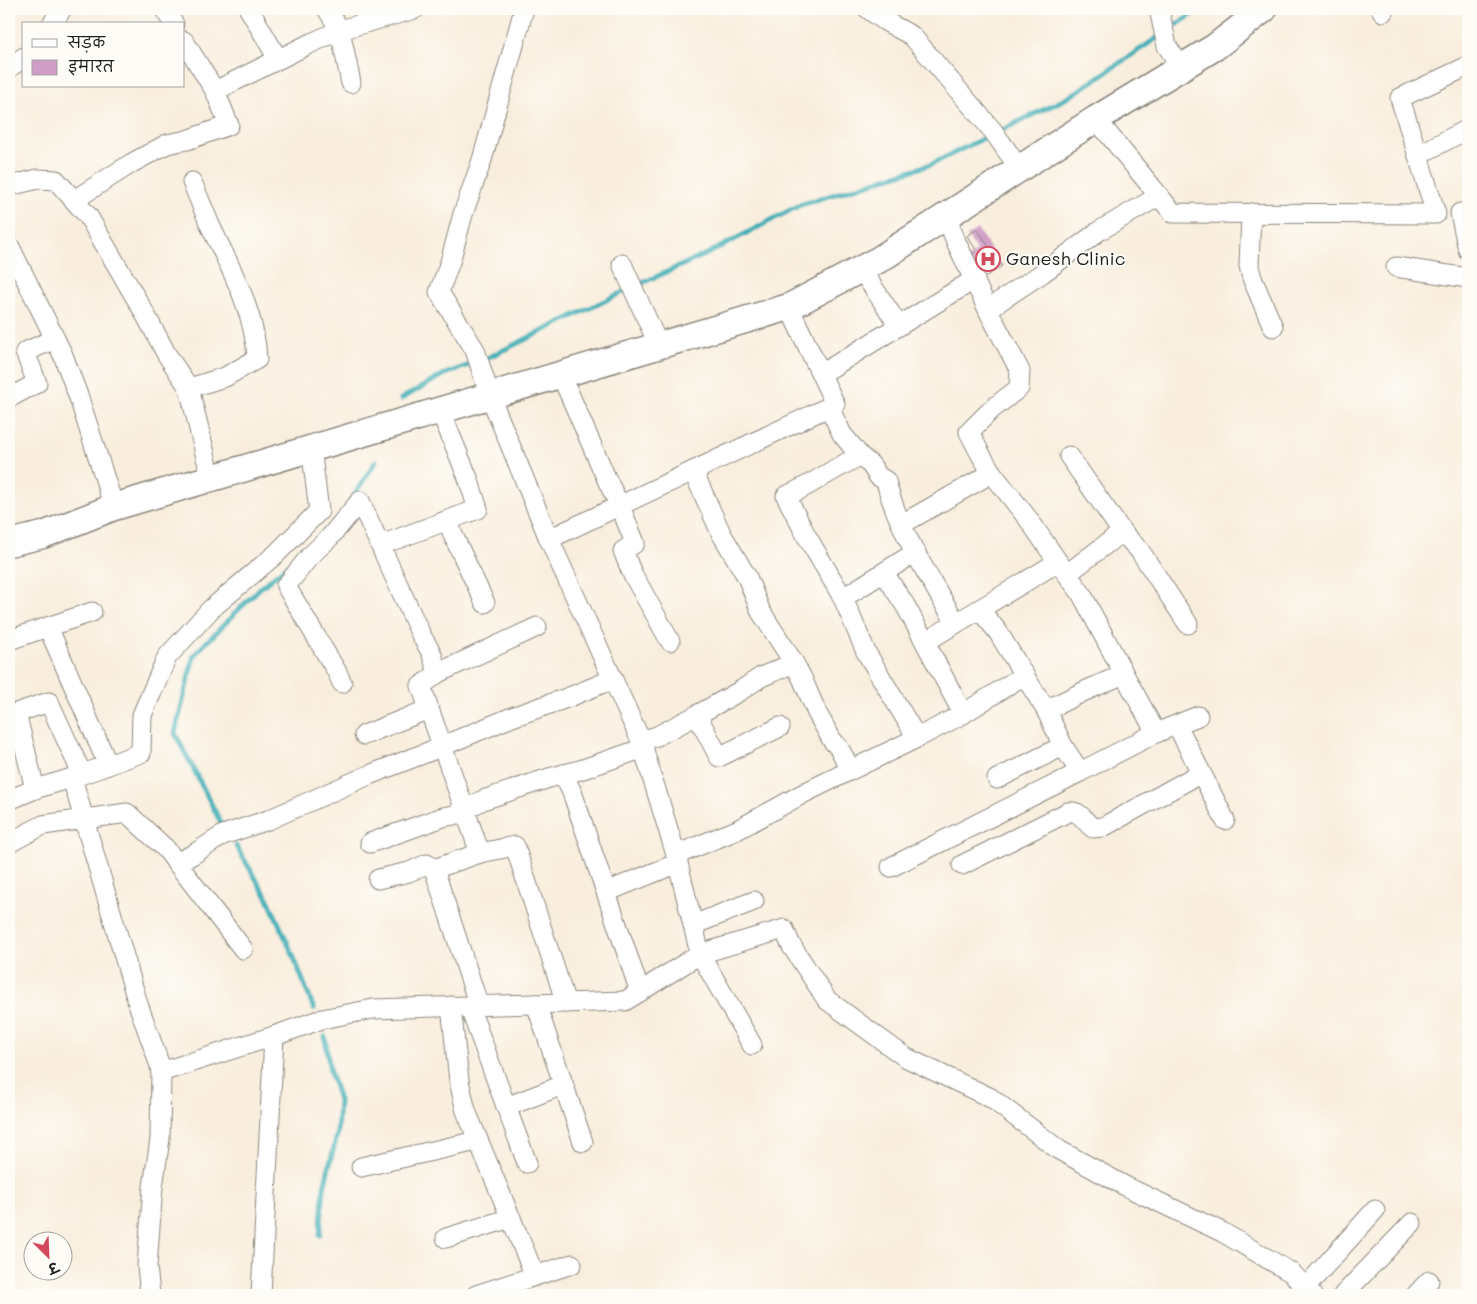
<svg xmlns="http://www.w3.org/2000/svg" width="1477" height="1304" viewBox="0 0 1477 1304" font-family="Mali,'Playpen Sans Deva',sans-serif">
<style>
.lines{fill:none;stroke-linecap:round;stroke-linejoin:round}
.stream{stroke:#3daeb7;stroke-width:5}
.building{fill:#d09dc7}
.street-casing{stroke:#8a857c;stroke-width:21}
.secondary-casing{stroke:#8a857c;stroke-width:29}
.street{stroke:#fff;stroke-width:19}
.secondary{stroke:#fff;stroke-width:26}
.labels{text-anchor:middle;stroke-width:4;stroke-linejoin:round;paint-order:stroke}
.poi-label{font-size:18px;fill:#1c1c1c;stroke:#fdfcf7;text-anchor:start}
</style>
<rect width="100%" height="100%" fill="#fdfcf7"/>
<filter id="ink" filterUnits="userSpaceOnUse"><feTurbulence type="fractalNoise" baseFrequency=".02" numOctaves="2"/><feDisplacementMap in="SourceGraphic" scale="10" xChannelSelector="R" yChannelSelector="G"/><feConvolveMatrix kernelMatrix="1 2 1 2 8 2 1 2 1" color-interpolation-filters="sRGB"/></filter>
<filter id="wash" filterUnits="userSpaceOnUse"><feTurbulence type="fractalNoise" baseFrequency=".0096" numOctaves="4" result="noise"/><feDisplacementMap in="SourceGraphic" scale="20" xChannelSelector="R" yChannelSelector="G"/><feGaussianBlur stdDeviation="1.12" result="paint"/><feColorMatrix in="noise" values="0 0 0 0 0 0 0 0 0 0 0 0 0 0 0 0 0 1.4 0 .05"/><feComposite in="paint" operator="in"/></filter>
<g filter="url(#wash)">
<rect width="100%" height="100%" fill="#f9eedd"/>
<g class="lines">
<g class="stream">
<path d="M 1169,30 L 1200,9"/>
<path d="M 1000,131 L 1069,97 L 1157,38"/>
<path d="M 640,284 L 709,253 L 800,205 L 932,164 L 986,137"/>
<path d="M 487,358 L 627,290"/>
<path d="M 401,399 L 445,374 L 472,364"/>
<path d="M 352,498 L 376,461"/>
<path d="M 223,827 L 175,733 L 194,655 L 260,588 L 300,555"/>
<path d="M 236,846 L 267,897 L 293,955 L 314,1009"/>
<path d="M 320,1235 L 324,1187 L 337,1135 L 339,1100 L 330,1072 L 325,1037"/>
</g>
</g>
<g id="blocks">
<path class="building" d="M 977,229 L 1002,266 L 982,279 L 967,258 L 977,251 L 967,236 Z"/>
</g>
</g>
<g filter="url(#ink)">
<use href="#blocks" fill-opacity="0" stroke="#8a857c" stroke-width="1"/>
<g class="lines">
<defs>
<g id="street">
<path d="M 164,9 L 174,24"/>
<path d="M 249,9 L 278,59"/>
<path d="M 327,9 L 340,30 L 351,83"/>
<path d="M 524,9 L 482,160 L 463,214 L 450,262 L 439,292 L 475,350 L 490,396 L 549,539 L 641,741 L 676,855 L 700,954 L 784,929 L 791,945 L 827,1000 L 905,1057 L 991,1098 L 1059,1150 L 1127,1187 L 1222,1232 L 1292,1273 L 1312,1295"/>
<path d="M 868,9 L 885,21 L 912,36 L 993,131 L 1019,168"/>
<path d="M 1159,9 L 1167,46 L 1181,67"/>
<path d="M 1381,9 L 1383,12"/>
<path d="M 52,24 L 62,9"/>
<path d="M 9,68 L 24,57"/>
<path d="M 215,91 L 307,45 L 340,30 L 415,9"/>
<path d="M 1096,119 L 1173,213 L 1436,214 L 1400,98 L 1468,66"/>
<path d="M 1418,155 L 1468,129"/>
<path d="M 9,186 L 38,179 L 56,180 L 88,216 L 144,312 L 167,355 L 189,388 L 225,377 L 257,359 C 255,310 230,268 210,225 C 204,211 198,196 192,182"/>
<path d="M 74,200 L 132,163 L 167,144 L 187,140 L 229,125 L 215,91 L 184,41"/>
<path d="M 1251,213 L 1249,266 L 1252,278 L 1273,327"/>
<path d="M 1460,213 L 1468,250"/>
<path d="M 9,245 L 63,355 L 79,398 L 114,507"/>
<path d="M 622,264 L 659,346"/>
<path d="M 1396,267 L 1468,278"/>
<path d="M 861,269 L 899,326"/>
<path d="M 988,309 L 1044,272 L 1099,231 L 1159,196"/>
<path d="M 821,374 L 975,279"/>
<path d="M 561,375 L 608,482 L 620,506 L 635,543 L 623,551 L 632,573 L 670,641"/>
<path d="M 189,388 L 211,478"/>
<path d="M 9,398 L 37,383 L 25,352 L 55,339"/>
<path d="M 829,407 L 842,434 L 860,456 L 871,465 L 878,476 L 886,481 C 897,528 932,582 956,623"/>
<path d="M 860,456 C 834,468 812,485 786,496 L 806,535 L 843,598 L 916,552"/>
<path d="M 448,520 L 453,535 L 485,603"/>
<path d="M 902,524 L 992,473"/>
<path d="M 1122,532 L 1140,551 L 1188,624"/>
<path d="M 549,539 L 835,404 L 789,307"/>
<path d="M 381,545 L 478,509 L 468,478 L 440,410"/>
<path d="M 884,573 L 905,605 L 925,642 L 1058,562 L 1029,520 L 992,473 L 981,455 L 969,432 L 992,409 L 1019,388 L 1020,371 L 990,314 L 957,244 L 946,216"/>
<path d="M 1067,574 L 1122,532 L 1069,456"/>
<path d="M 843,598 L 866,652 L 917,738 L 963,714"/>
<path d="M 48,627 L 108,765"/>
<path d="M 537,627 L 438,673 L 421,686 L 480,853 L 515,846 L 566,1003"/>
<path d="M 9,640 L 92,612"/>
<path d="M 925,642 L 963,714 L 1024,675 L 998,632 L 980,610"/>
<path d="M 1124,674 L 1156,733 L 1198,716"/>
<path d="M 1024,675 L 1046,710 L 1085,691 L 1124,674 L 1081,593 L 1058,562"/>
<path d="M 342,683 L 337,672 L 286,586 L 310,556 L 330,537 L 360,501 L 421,635 L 431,652 L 438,673"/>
<path d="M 697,715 L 719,757 L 780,727"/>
<path d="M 1177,725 L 1225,820"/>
<path d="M 364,735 L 429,709"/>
<path d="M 641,741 L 657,736 L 697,715 L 740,691 L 761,677 L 794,663 L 761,612 L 747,577 L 721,533 L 693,471"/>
<path d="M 1063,746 L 1080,772 L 1156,733"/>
<path d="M 851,770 L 917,738"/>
<path d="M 563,774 L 572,792 L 640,992"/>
<path d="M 72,778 L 138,1004 L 159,1063 L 161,1072 L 160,1139 L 153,1187 L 147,1266 L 150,1295"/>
<path d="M 997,779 L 1063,746 L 1046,710"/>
<path d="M 35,789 L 16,713 L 49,702 L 82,774"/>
<path d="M 9,800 L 35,789 L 72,778 L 141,753 L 142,715 L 167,657 L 211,609 L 276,554 L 319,511 L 311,448"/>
<path d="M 9,843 L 43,825 L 127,813 L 166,849 L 243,949"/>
<path d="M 370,843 L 443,817 L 454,815 L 483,800 L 549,778 L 580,770 L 644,748"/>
<path d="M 676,855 L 737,830 L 806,792 L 851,770 L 839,748 L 832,740 L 817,713 L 802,678 L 794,663"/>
<path d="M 176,863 L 192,855 L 223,835 L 268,820 L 369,775 L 428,752 L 512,717 L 567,698 L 613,679"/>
<path d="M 962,865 L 1068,812 C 1081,810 1084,822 1093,828 L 1103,827 L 1201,773"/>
<path d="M 891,867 L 1080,772"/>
<path d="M 434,869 L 480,853"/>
<path d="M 378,879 L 409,872 L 427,864 L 434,869 L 479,1006"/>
<path d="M 606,892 L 678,863"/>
<path d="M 693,925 L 754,901"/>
<path d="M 536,1004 L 583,1142"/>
<path d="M 451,1006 L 459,1081 L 466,1111 L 535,1276"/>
<path d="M 469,1006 L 527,1163"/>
<path d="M 161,1072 L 274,1036 L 322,1019 L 373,1009 L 625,1001 L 700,954 L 752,1045"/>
<path d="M 506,1107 L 563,1085"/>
<path d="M 361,1167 L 477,1141"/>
<path d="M 446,1238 L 511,1218"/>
<path d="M 1305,1288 L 1375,1210"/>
<path d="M 261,1295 L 274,1036"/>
<path d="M 476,1295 L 572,1264"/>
<path d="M 1343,1295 L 1412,1223"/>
<path d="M 1416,1295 L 1429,1281"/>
</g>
<path id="secondary" d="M 9,543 L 43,535 L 114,507 L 789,307 L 880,259 L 1096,119 L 1215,47 L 1264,9"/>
</defs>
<use href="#street" class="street-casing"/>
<use href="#secondary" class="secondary-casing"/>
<use href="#street" class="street"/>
<use href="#secondary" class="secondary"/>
</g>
</g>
<defs>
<symbol id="hospital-ring" viewBox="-11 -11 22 22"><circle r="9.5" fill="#fdfcf7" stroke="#d1495b" stroke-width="1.5"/><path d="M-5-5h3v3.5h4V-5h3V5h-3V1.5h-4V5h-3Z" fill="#d1495b"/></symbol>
</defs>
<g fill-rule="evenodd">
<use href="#hospital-ring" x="974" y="245" width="28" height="28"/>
</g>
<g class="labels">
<g class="poi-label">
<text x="1006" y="265">Ganesh Clinic</text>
</g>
</g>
<rect width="1477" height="1304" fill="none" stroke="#fdfcf7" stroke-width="30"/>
<rect x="22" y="22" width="162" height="65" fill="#fdfcf7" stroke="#a3a29f"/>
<rect x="32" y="39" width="25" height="8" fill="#ffffff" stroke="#a3a29f"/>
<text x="68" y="48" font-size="15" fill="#1c1c1c">सड़क</text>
<rect x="32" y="60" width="25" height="15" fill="#d09dc7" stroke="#a3a29f"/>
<text x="68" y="72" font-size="15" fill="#1c1c1c">इमारत</text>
<g transform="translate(48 1256) rotate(156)"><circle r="24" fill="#fdfcf7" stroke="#a3a29f"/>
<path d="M0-4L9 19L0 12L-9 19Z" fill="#d1495b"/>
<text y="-8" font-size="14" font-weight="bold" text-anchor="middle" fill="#1c1c1c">उ</text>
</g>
</svg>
